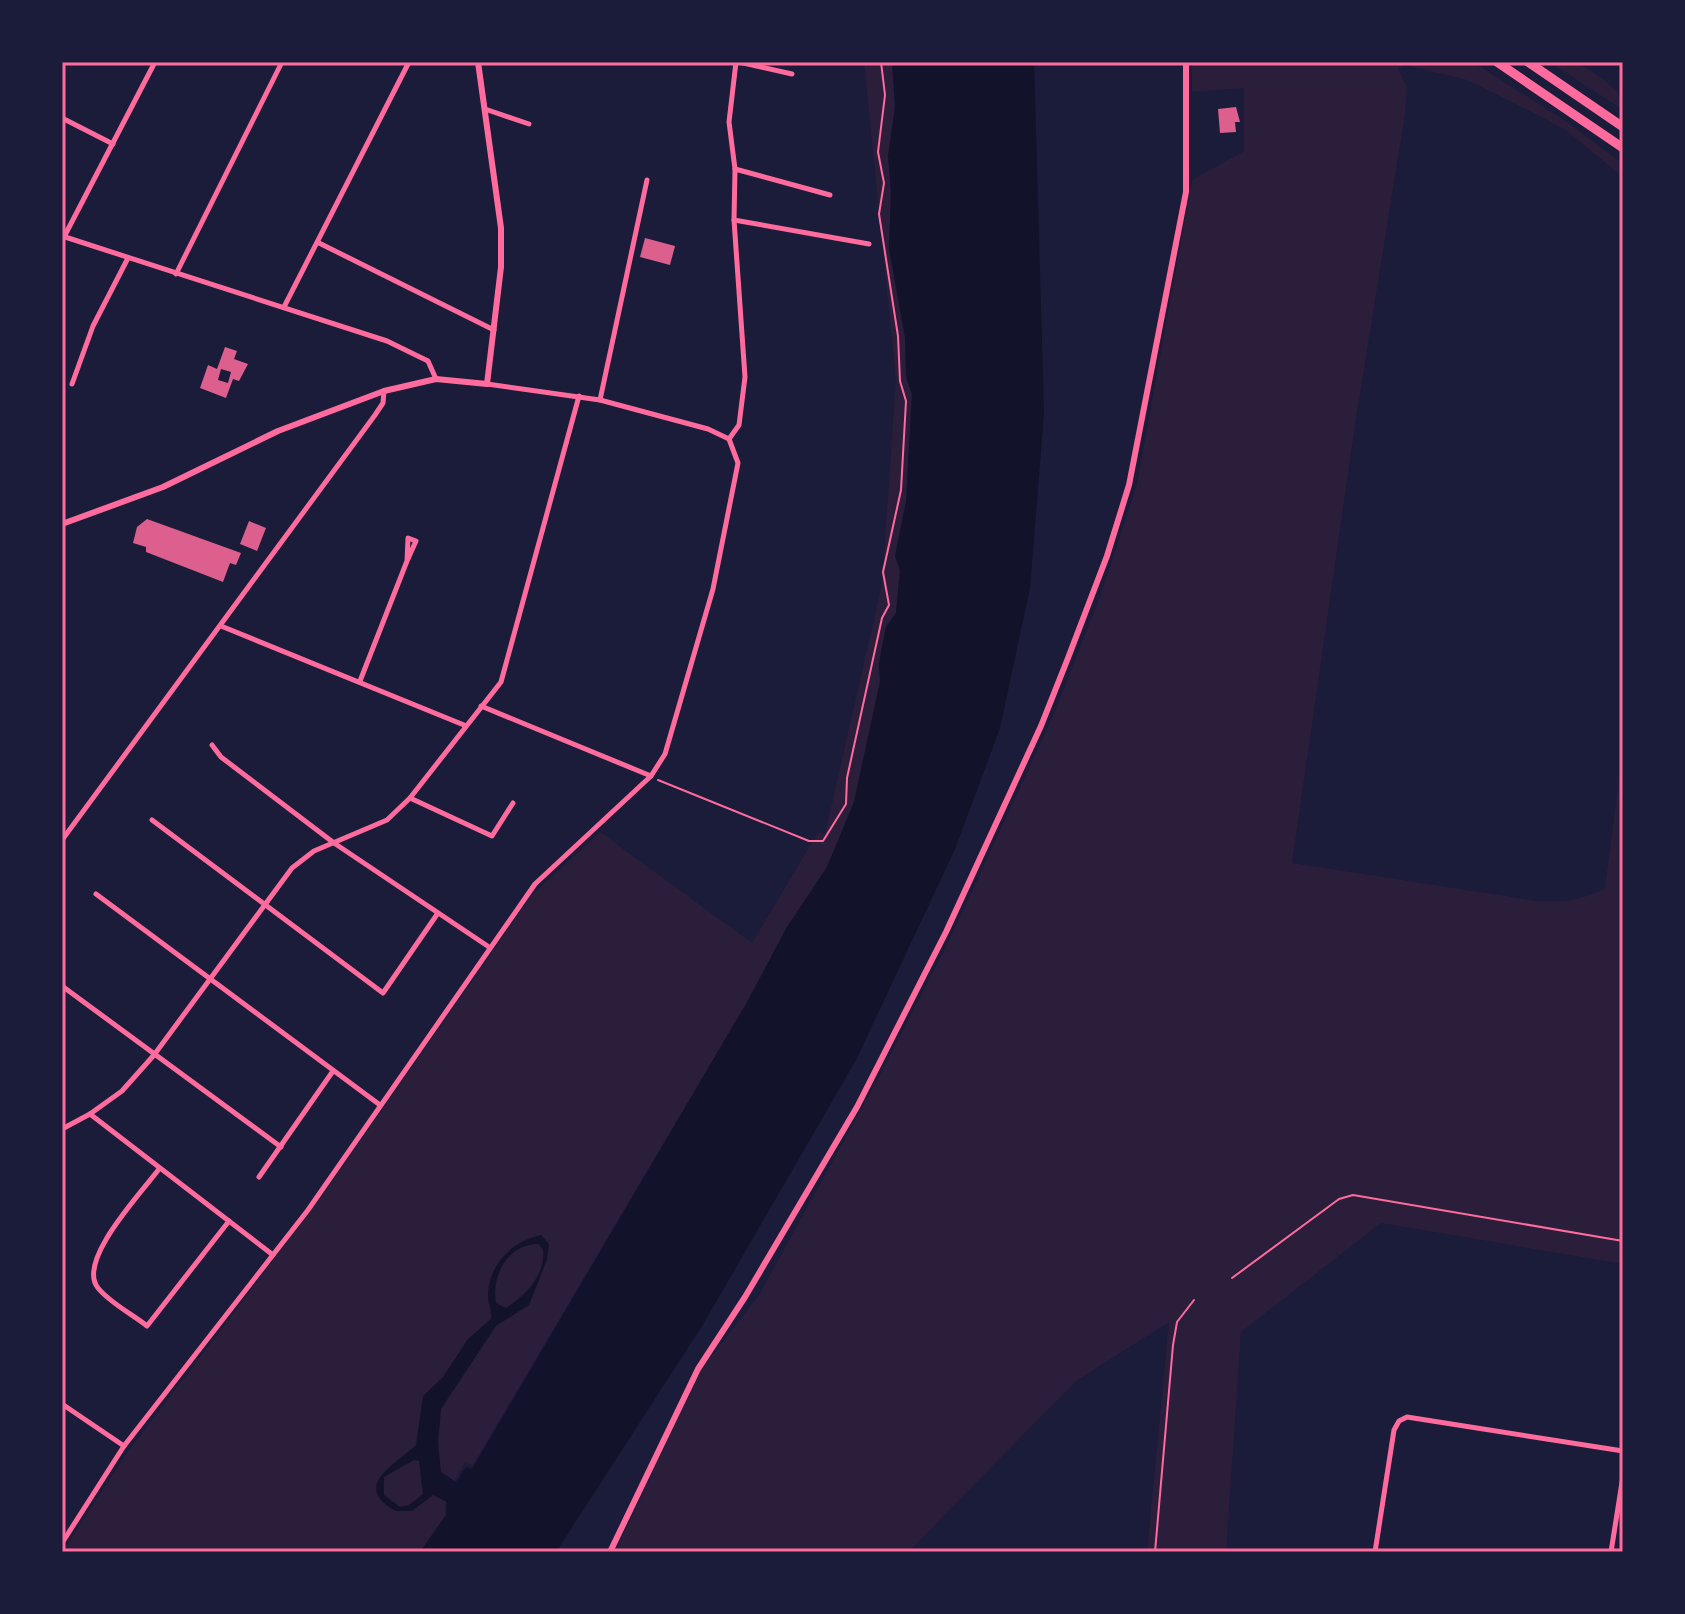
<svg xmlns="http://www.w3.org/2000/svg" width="1685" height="1614" viewBox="0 0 1685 1614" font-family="Mulish,sans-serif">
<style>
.green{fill:#2a1e3b}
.water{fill:#12122b;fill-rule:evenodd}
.building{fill:#dd5f8e;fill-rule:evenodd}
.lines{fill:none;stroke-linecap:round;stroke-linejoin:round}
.path{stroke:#ff6b9d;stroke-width:2}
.minor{stroke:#ff6b9d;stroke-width:5}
.tertiary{stroke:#ff6b9d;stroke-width:6}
.motorway{stroke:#ff6b9d;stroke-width:9}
.neatline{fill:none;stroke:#ff6b9d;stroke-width:3}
</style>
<rect width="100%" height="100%" fill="#1b1b3a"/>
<g class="green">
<path d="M 864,62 L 892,62 L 895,107 L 888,156 L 891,192 L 889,248 L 906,338 L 906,377 L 912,394 L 906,502 L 895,556 L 900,570 L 896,613 L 886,627 L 879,663 L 880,682 L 854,802 L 827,867 L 787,927 L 746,1004 L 473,1465 L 465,1463 C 455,1480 443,1496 446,1515 L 420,1552 L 62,1552 L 127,1453 L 322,1196 L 532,895 L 600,832 L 752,943 L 818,832 L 825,834 L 882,584 L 896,379 Z"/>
<path d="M 1192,62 L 1473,62 L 1570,124 L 1623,164 L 1623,177 L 1564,129 L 1526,109 L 1467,80 L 1405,65 L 1398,68 L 1407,87 L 1405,114 L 1355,425 L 1292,863 L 1537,901 C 1564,902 1580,901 1605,888 L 1623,749 L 1623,1264 L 1381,1223 L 1241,1332 L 1226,1552 L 1147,1552 L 1169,1322 L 1076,1381 L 908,1552 L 615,1552 L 701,1370 L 759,1295 L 880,1075 L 948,943 L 1053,716 L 1100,597 L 1137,484 L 1192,180 L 1244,151 L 1244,88 L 1192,92 Z"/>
<path d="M 1550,62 C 1588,62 1596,73 1623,97 L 1623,110 Z"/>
</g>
<path class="water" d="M 892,62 L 1034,62 L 1044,413 L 1030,588 L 1000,728 L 955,849 L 856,1060 L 702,1326 L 556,1552 L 420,1552 L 446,1515 L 447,1502 L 433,1495 L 412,1511 L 396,1511 C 350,1486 396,1464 416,1445 L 423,1396 L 443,1377 L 468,1339 L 491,1319 C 492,1309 487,1302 488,1293 C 490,1263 513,1241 541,1235 L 549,1244 L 547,1259 L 529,1305 L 496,1326 L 441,1409 L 438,1443 L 441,1472 L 456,1482 L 466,1467 L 472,1469 L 746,1004 L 787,927 L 827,867 L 854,802 L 880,682 L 879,663 L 886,627 L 896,613 L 900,570 L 895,556 L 906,502 L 912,394 L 906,377 L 905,338 L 889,248 L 891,192 L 888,156 L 895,107 ZM 538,1244 L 543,1249 C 546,1275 526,1295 506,1308 L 496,1303 C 491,1275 508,1244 538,1244 ZM 414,1460 L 419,1461 L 423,1494 L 409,1505 L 400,1507 L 384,1495 L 384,1477 Z"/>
<g class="building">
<path d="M 1236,107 L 1240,122 L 1235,122 L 1236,132 L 1220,133 L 1218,109 Z"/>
<path d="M 645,238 L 675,246 L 670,265 L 640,257 Z"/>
<path d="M 225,347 L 237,351 L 234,359 L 248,364 L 239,381 L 233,379 L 226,398 L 200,388 L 208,365 L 217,369 ZM 221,369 L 231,372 L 228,383 L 218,380 Z"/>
<path d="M 147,519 L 241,553 L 236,565 L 230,563 L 223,582 L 146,552 L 146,547 L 133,543 L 137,527 Z"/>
<path d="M 249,521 L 266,528 L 257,551 L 240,544 Z"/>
</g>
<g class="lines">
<g class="path">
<path d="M 658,780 L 809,841 L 823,841 L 846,804 L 847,778 L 882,618 L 889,605 L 883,572 L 901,490 L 906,401 L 900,381 L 898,336 L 879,214 L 884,183 L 878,152 L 885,95 L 881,62"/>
<path d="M 1232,1278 L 1339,1199 L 1353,1195 L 1623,1241"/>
<path d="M 1155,1552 L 1173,1345 L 1177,1322 L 1194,1300"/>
</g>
<g class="minor">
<path d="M 739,62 L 792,74"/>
<path d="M 485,109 L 529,124"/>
<path d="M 62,118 L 113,144"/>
<path d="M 735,169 L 830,195"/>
<path d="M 734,220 L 869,244"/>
<path d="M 62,236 L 387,341 L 428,361 L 436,379"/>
<path d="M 64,237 L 155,62"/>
<path d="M 319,243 L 494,330"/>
<path d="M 176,274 L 282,62"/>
<path d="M 285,305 L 409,62"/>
<path d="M 72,384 L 93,326 L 128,258"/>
<path d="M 600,400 L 647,180"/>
<path d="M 729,439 L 739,425 L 745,377 L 734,220 L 735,169 L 729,122 L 736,62"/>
<path d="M 221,626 L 464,725"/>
<path d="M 360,681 L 407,561 L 408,538 L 416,541 L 407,561"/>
<path d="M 481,706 L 651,776"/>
<path d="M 212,745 L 221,757 L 334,843 L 489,947"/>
<path d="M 410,798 L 492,836 L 513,803"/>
<path d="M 152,820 L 383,993 L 438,913"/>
<path d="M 62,840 L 375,415 L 383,403 L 384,391"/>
<path d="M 96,894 L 380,1105"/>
<path d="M 62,986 L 281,1147"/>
<path d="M 90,1114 L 273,1255"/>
<path d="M 62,1129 L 90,1114 L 122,1091 L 154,1055 L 292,868 L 314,851 L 387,820 L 410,798 L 501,682 L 579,396"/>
<path d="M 159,1169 C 142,1192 76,1261 98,1288 C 110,1303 132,1314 147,1326 L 229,1221"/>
<path d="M 259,1177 L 333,1071"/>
<path d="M 62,1404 L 124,1446"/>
<path d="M 62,1543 L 124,1446 L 308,1210 L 535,884 L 651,776 L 665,754 L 713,589 L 738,463 L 729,439 L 708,429 L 600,400 L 487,384"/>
<path d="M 1375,1552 L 1394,1430 L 1399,1421 L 1407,1417 L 1623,1451"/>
<path d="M 1611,1552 L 1623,1476"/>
</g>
<g class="tertiary">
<path d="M 62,524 L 163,487 L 278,431 L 384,391 L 436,379 L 487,384 L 501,267 L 501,228 L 478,62"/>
<path d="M 610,1552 L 698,1369 L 745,1297 L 857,1107 L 946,932 L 1041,726 L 1068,658 L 1107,556 L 1129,485 L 1186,192 L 1186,62"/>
</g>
<g class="motorway">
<path d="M 1497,62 L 1623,148"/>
<path d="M 1528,62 L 1623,127"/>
</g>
</g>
<rect width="1685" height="1614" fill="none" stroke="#1b1b3a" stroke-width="128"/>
<rect x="64" y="64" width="1557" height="1486" class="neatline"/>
</svg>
